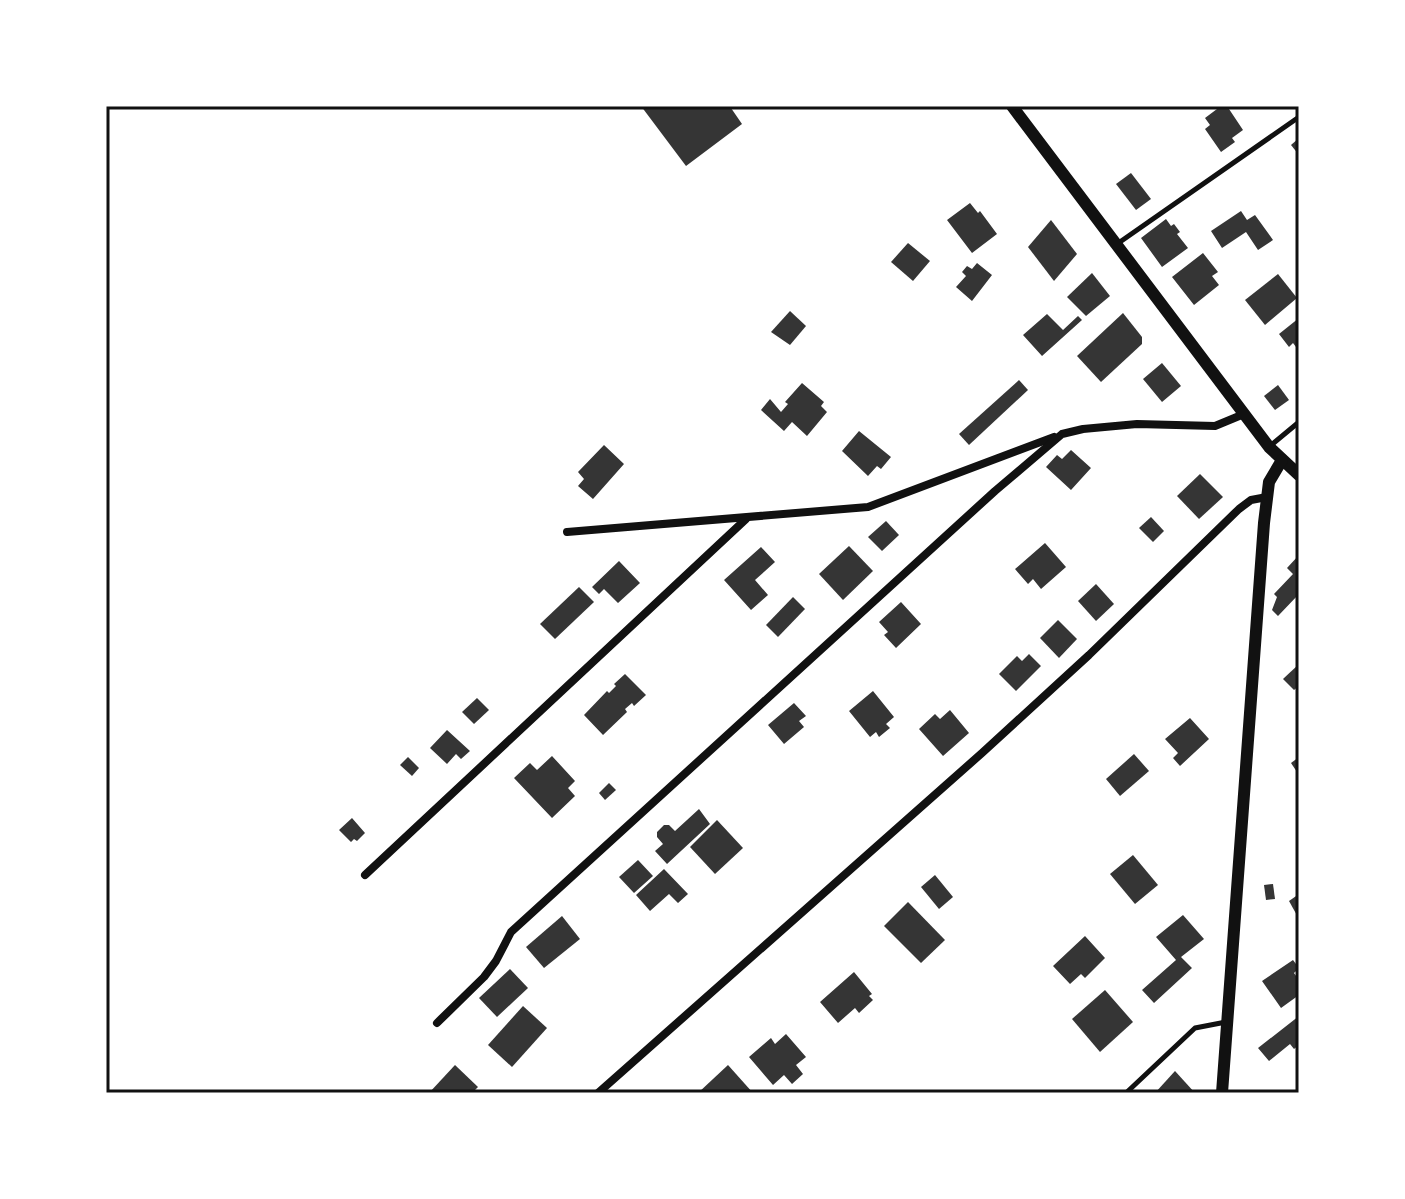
<svg xmlns="http://www.w3.org/2000/svg" width="1405" height="1199" viewBox="0 0 1405 1199" font-family="Quicksand,sans-serif">
<style>
.building{fill:#353535}
.lines{fill:none;stroke-linecap:round;stroke-linejoin:round}
.service{stroke:#111;stroke-width:5}
.minor{stroke:#111;stroke-width:8}
.tertiary{stroke:#111;stroke-width:12}
.neatline{fill:none;stroke:#111;stroke-width:3}
</style>
<rect width="100%" height="100%" fill="#fff"/>
<g class="building">
<path d="M 641,106 L 734,106 L 731,108 L 742,124 L 686,166 Z"/>
<path d="M 1221,106 L 1227,106 L 1243,130 L 1232,138 L 1235,142 L 1221,152 L 1205,129 L 1210,125 L 1205,118 Z"/>
<path d="M 1299,138 L 1299,155 L 1291,145 Z"/>
<path d="M 1131,173 L 1151,199 L 1136,210 L 1116,184 Z"/>
<path d="M 970,203 L 978,213 L 980,211 L 997,234 L 972,253 L 947,220 Z"/>
<path d="M 1241,211 L 1247,220 L 1255,215 L 1273,240 L 1258,250 L 1246,232 L 1222,248 L 1211,231 Z"/>
<path d="M 1166,219 L 1171,226 L 1174,224 L 1180,232 L 1177,234 L 1188,248 L 1162,267 L 1141,238 Z"/>
<path d="M 1051,220 L 1077,254 L 1054,281 L 1028,247 Z"/>
<path d="M 908,243 L 930,261 L 913,281 L 891,262 Z"/>
<path d="M 1203,253 L 1218,272 L 1212,276 L 1219,285 L 1194,305 L 1172,277 Z"/>
<path d="M 977,263 L 992,275 L 972,301 L 956,287 L 966,276 L 962,272 L 967,266 L 972,269 Z"/>
<path d="M 1092,273 L 1110,296 L 1086,316 L 1067,297 Z"/>
<path d="M 1278,274 L 1297,298 L 1265,325 L 1245,300 Z"/>
<path d="M 790,311 L 806,326 L 790,345 L 771,332 Z"/>
<path d="M 1123,313 L 1142,337 L 1142,344 L 1101,382 L 1077,356 Z"/>
<path d="M 1047,314 L 1063,330 L 1078,316 L 1082,320 L 1042,356 L 1023,335 Z"/>
<path d="M 1299,318 L 1299,351 L 1293,343 L 1289,347 L 1279,334 Z"/>
<path d="M 1162,363 L 1181,386 L 1162,402 L 1143,379 Z"/>
<path d="M 1019,380 L 1028,390 L 969,445 L 959,434 Z"/>
<path d="M 802,383 L 824,402 L 821,406 L 827,412 L 807,436 L 792,422 L 784,431 L 761,410 L 770,399 L 781,412 L 788,404 L 785,402 Z"/>
<path d="M 1278,385 L 1289,400 L 1275,410 L 1264,396 Z"/>
<path d="M 859,431 L 891,457 L 881,469 L 877,466 L 868,476 L 842,451 Z"/>
<path d="M 604,445 L 624,464 L 593,499 L 578,486 L 584,479 L 578,472 Z"/>
<path d="M 1071,450 L 1091,468 L 1071,490 L 1046,467 L 1057,455 L 1062,459 Z"/>
<path d="M 1200,474 L 1223,497 L 1199,519 L 1177,496 Z"/>
<path d="M 1151,517 L 1164,531 L 1153,542 L 1139,528 Z"/>
<path d="M 886,521 L 899,535 L 882,551 L 868,537 Z"/>
<path d="M 1045,543 L 1066,567 L 1041,589 L 1033,579 L 1028,584 L 1015,569 Z"/>
<path d="M 849,546 L 873,571 L 843,600 L 819,574 Z"/>
<path d="M 761,547 L 775,562 L 755,580 L 768,595 L 751,610 L 724,580 Z"/>
<path d="M 1299,555 L 1299,594 L 1278,616 L 1272,610 L 1277,597 L 1274,594 L 1293,574 L 1287,568 Z"/>
<path d="M 619,561 L 640,583 L 618,603 L 604,589 L 599,594 L 592,587 Z"/>
<path d="M 1096,584 L 1114,604 L 1096,621 L 1078,601 Z"/>
<path d="M 579,587 L 594,602 L 555,639 L 540,624 Z"/>
<path d="M 793,597 L 805,609 L 778,637 L 766,625 Z"/>
<path d="M 901,602 L 921,624 L 896,648 L 884,635 L 888,632 L 879,622 Z"/>
<path d="M 1058,620 L 1077,639 L 1059,658 L 1040,638 Z"/>
<path d="M 1029,654 L 1041,666 L 1016,691 L 999,674 L 1017,656 L 1022,661 Z"/>
<path d="M 1299,664 L 1299,686 L 1294,690 L 1283,679 Z"/>
<path d="M 625,674 L 646,695 L 634,706 L 632,703 L 625,709 L 627,712 L 603,735 L 584,715 L 607,691 L 609,693 L 616,686 L 614,684 Z"/>
<path d="M 873,691 L 894,717 L 886,724 L 890,728 L 879,737 L 876,732 L 870,737 L 849,711 Z"/>
<path d="M 477,698 L 489,710 L 474,724 L 462,712 Z"/>
<path d="M 794,703 L 806,716 L 799,721 L 804,727 L 784,744 L 768,725 Z"/>
<path d="M 950,710 L 969,733 L 943,756 L 919,729 L 935,714 L 940,719 Z"/>
<path d="M 1190,718 L 1209,739 L 1180,766 L 1173,758 L 1178,753 L 1165,739 Z"/>
<path d="M 447,730 L 470,751 L 461,759 L 456,754 L 447,764 L 430,748 Z"/>
<path d="M 1134,754 L 1149,771 L 1120,796 L 1106,779 Z"/>
<path d="M 552,756 L 575,781 L 568,788 L 575,796 L 552,818 L 514,778 L 530,763 L 537,770 Z"/>
<path d="M 408,757 L 419,768 L 412,776 L 400,765 Z"/>
<path d="M 1299,757 L 1299,775 L 1291,763 Z"/>
<path d="M 609,783 L 616,790 L 605,800 L 599,793 Z"/>
<path d="M 699,809 L 710,824 L 667,864 L 655,851 L 663,844 L 657,837 L 657,832 L 664,825 L 669,825 L 675,831 Z"/>
<path d="M 352,818 L 365,833 L 357,841 L 354,839 L 351,842 L 339,830 Z"/>
<path d="M 717,820 L 743,848 L 715,874 L 690,847 Z"/>
<path d="M 1133,855 L 1158,885 L 1135,904 L 1110,874 Z"/>
<path d="M 638,860 L 653,876 L 634,893 L 619,877 Z"/>
<path d="M 664,869 L 688,894 L 678,903 L 669,894 L 650,911 L 636,895 Z"/>
<path d="M 935,875 L 953,897 L 939,909 L 921,887 Z"/>
<path d="M 1273,884 L 1275,899 L 1266,900 L 1264,885 Z"/>
<path d="M 1299,894 L 1299,919 L 1289,901 Z"/>
<path d="M 908,902 L 945,940 L 921,963 L 884,926 Z"/>
<path d="M 1183,915 L 1204,939 L 1181,957 L 1192,968 L 1154,1003 L 1142,990 L 1176,960 L 1156,937 Z"/>
<path d="M 562,916 L 580,939 L 544,968 L 526,947 Z"/>
<path d="M 1085,936 L 1105,958 L 1085,978 L 1081,974 L 1070,984 L 1053,966 Z"/>
<path d="M 1293,960 L 1299,968 L 1294,973 L 1299,980 L 1299,995 L 1281,1008 L 1262,981 Z"/>
<path d="M 510,969 L 528,988 L 497,1017 L 479,998 Z"/>
<path d="M 854,972 L 872,994 L 869,996 L 873,1000 L 859,1013 L 855,1008 L 838,1023 L 820,1002 Z"/>
<path d="M 1105,990 L 1133,1022 L 1100,1052 L 1072,1019 Z"/>
<path d="M 523,1006 L 547,1028 L 512,1067 L 488,1045 Z"/>
<path d="M 1299,1016 L 1297,1039 L 1299,1045 L 1294,1049 L 1290,1044 L 1269,1061 L 1258,1048 Z"/>
<path d="M 786,1034 L 806,1057 L 796,1065 L 803,1074 L 792,1084 L 784,1075 L 773,1085 L 749,1057 L 771,1038 L 775,1044 Z"/>
<path d="M 455,1065 L 478,1087 L 472,1093 L 429,1093 Z"/>
<path d="M 728,1065 L 753,1093 L 698,1093 Z"/>
<path d="M 1175,1071 L 1195,1093 L 1155,1093 Z"/>
</g>
<g class="lines">
<g class="service">
<path d="M 1117,244 L 1299,117"/>
<path d="M 1270,446 L 1299,422"/>
<path d="M 1126,1093 L 1195,1028 L 1226,1022"/>
</g>
<g class="minor">
<path d="M 567,532 L 868,507 L 1054,437"/>
<path d="M 365,875 L 746,519"/>
<path d="M 437,1023 L 484,977 L 496,961 L 511,932 L 995,491 L 1062,434 L 1083,429 L 1137,424 L 1215,426 L 1244,414"/>
<path d="M 598,1093 L 982,753 L 1089,655 L 1239,509 L 1251,500 L 1267,497"/>
</g>
<g class="tertiary">
<path d="M 1012,106 L 1269,447 L 1299,475"/>
<path d="M 1222,1093 L 1264,523 L 1269,482 L 1282,460"/>
</g>
</g>
<rect width="1405" height="1199" fill="none" stroke="#ffffff" stroke-width="216"/>
<rect x="108" y="108" width="1189" height="983" class="neatline"/>
</svg>
